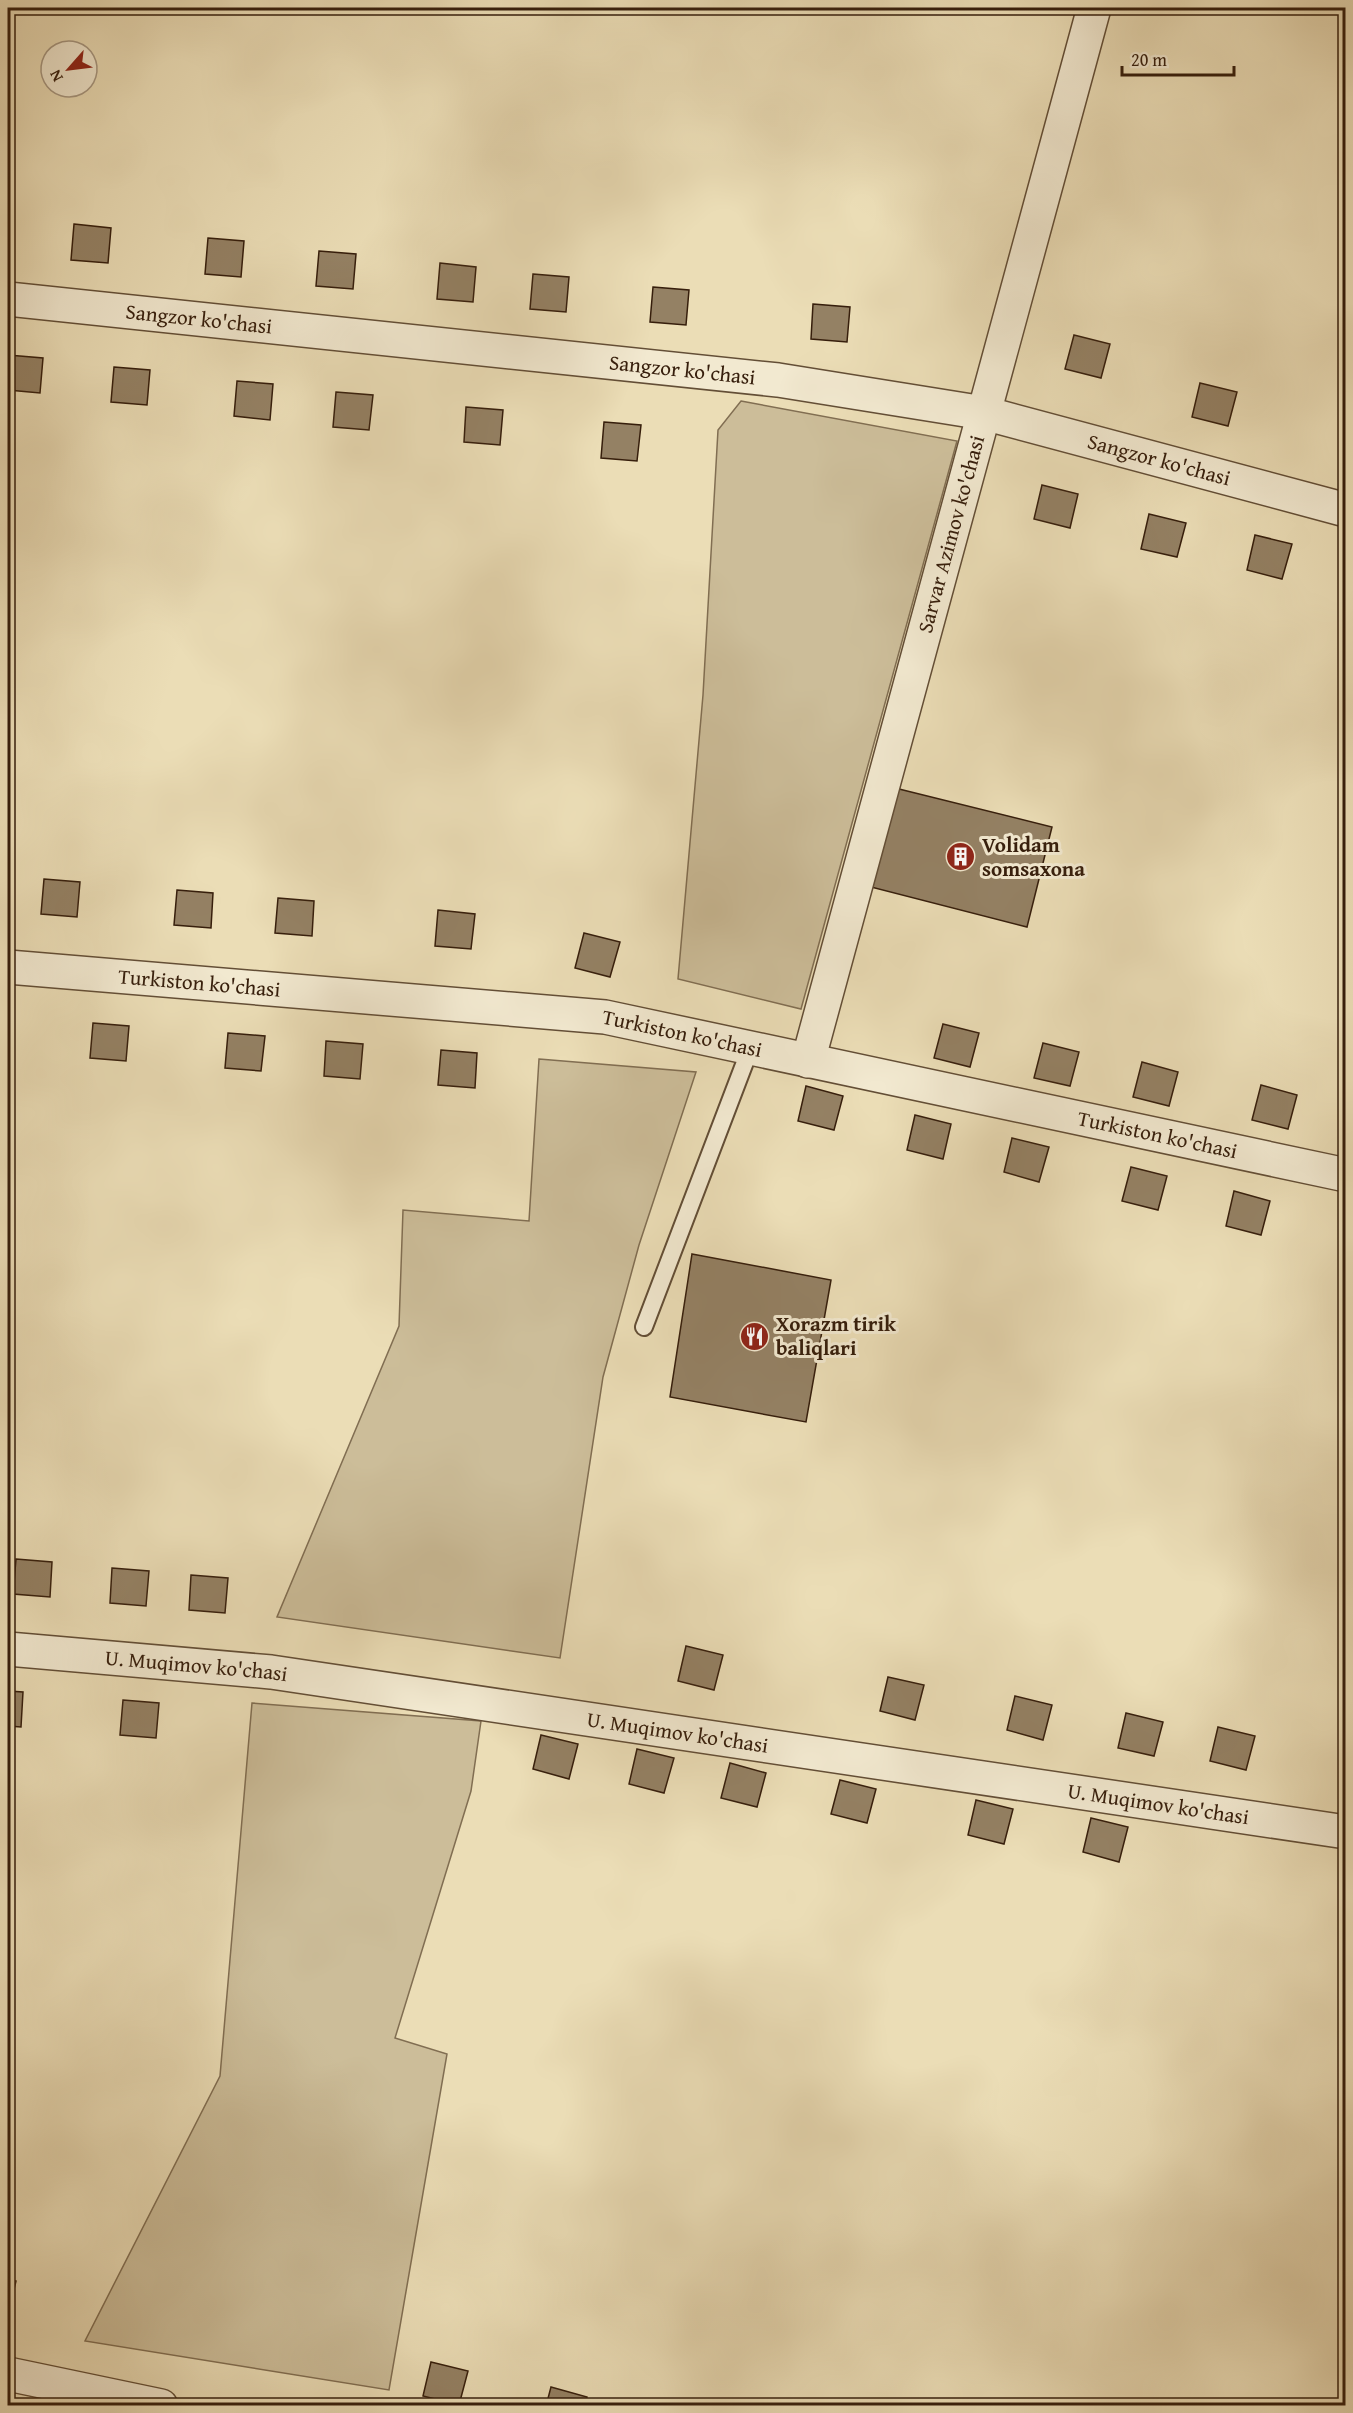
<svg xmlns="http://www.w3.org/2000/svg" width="1353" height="2413" viewBox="0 0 1353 2413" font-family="'Gentium Book Plus',serif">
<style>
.green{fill:#ccbd99;stroke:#816e52;stroke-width:1.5}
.building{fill:#948164;stroke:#361e0c;stroke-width:1.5}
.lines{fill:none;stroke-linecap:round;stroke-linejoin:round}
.lane-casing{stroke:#634e36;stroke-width:20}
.street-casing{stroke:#634e36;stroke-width:36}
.lane{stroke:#f2e9d0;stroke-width:16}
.street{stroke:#f2e9d0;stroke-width:33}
.labels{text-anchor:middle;stroke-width:6;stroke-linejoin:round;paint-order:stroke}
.street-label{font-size:21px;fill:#361e0c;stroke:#f2e9d0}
.poi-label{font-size:21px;font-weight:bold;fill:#361e0c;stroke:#f2e9d0;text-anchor:start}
</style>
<rect width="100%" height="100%" fill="#ebddb6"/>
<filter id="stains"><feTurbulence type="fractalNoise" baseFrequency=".00333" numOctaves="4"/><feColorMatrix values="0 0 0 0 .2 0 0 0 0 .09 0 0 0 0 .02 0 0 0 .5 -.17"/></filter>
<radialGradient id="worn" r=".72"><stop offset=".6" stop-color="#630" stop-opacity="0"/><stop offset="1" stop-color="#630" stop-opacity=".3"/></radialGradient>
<g class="green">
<path d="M 741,401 L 957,441 L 801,1009 L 678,979 L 703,695 L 718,430 Z"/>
<path d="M 539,1059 L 696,1072 L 639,1245 L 603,1377 L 560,1658 L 277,1617 L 399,1326 L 403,1210 L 529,1221 Z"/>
<path d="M 252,1703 L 481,1721 L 471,1791 L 395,2038 L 447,2054 L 389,2390 L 85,2341 L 220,2076 Z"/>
</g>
<g class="building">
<path d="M 74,224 L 111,228 L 108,263 L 71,260 Z"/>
<path d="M 208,238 L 244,241 L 241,277 L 205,274 Z"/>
<path d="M 319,251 L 356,254 L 353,289 L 316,286 Z"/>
<path d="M 440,263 L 476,267 L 473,302 L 437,299 Z"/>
<path d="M 533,274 L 569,277 L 566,312 L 530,309 Z"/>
<path d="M 653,287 L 689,290 L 686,325 L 650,322 Z"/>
<path d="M 813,304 L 850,307 L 847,342 L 811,339 Z"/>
<path d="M 1074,335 L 1110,344 L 1101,378 L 1065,369 Z"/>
<path d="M 8,355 L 43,358 L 40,393 L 8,390 Z"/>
<path d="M 114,367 L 150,370 L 147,405 L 111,402 Z"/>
<path d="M 237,381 L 273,384 L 270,420 L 234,416 Z"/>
<path d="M 1200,383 L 1237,392 L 1228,426 L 1192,417 Z"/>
<path d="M 336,392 L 373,395 L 369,430 L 333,427 Z"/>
<path d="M 466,407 L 503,410 L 500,445 L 464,442 Z"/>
<path d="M 604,422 L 641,425 L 637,461 L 601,458 Z"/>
<path d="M 1042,485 L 1078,494 L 1070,528 L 1034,519 Z"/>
<path d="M 1149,514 L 1186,523 L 1177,557 L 1141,549 Z"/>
<path d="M 1255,535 L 1292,544 L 1282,579 L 1247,570 Z"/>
<path d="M 895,788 L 1052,827 L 1027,927 L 871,887 Z"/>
<path d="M 44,879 L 80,882 L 77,917 L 41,914 Z"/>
<path d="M 177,890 L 213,893 L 211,928 L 174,925 Z"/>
<path d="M 278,898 L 314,901 L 312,936 L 275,933 Z"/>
<path d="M 438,910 L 475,914 L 471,949 L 435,946 Z"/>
<path d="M 584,933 L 620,942 L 610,977 L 575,968 Z"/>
<path d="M 8,1017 L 13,1018 L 10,1052 L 8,1052 Z"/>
<path d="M 93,1023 L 129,1026 L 126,1061 L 90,1058 Z"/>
<path d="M 943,1024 L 979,1033 L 970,1067 L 934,1058 Z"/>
<path d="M 228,1033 L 265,1036 L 261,1071 L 225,1068 Z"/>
<path d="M 326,1041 L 363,1044 L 360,1079 L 324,1076 Z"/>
<path d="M 1043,1043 L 1079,1052 L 1070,1086 L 1034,1078 Z"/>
<path d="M 441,1050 L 477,1053 L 475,1088 L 438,1085 Z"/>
<path d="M 1142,1062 L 1178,1072 L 1169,1106 L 1133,1097 Z"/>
<path d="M 1261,1085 L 1297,1095 L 1288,1129 L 1252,1120 Z"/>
<path d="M 806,1086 L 843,1096 L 834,1130 L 798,1121 Z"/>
<path d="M 915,1115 L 951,1124 L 943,1159 L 907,1150 Z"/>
<path d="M 1012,1138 L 1049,1147 L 1039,1182 L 1004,1172 Z"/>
<path d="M 1131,1167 L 1167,1176 L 1158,1210 L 1122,1201 Z"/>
<path d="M 1234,1191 L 1270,1201 L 1261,1235 L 1226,1226 Z"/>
<path d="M 1346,1233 L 1346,1254 L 1341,1253 Z"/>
<path d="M 692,1254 L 831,1280 L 806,1422 L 670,1397 Z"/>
<path d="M 16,1559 L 52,1562 L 50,1597 L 13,1594 Z"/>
<path d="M 112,1568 L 149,1571 L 146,1606 L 110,1603 Z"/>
<path d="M 191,1575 L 228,1578 L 225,1613 L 189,1610 Z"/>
<path d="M 686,1646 L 723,1655 L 714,1690 L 678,1681 Z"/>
<path d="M 888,1677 L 924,1685 L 915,1720 L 880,1711 Z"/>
<path d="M 8,1691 L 23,1692 L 21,1727 L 8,1726 Z"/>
<path d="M 1015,1696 L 1052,1705 L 1043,1740 L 1007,1730 Z"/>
<path d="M 123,1700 L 159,1703 L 156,1738 L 120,1735 Z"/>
<path d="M 1126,1713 L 1163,1722 L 1154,1756 L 1118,1748 Z"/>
<path d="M 1218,1727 L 1255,1736 L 1246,1770 L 1210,1761 Z"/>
<path d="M 541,1735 L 578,1744 L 569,1779 L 533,1769 Z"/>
<path d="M 637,1749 L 674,1758 L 664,1793 L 629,1784 Z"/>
<path d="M 730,1763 L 766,1773 L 757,1807 L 721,1798 Z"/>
<path d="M 840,1780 L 876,1789 L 867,1823 L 831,1814 Z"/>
<path d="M 976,1800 L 1013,1809 L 1004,1844 L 968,1835 Z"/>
<path d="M 1091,1818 L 1128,1827 L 1119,1862 L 1083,1852 Z"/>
<path d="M 8,2279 L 16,2281 L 8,2314 Z"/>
<path d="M 431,2362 L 468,2371 L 459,2405 L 423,2396 Z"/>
<path d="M 551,2387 L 587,2397 L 585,2406 L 546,2406 Z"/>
</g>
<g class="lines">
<defs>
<path id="lane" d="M 644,1327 L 750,1049"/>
<g id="street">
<path id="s1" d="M 8,299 L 778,380 L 984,413 L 1346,510"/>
<path id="s2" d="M 8,967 L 605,1017 L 1346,1175"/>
<path id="s3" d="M 808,1061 L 1094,8"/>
<path id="s4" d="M 8,1649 L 271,1672 L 1346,1832"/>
<path d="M 8,2374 L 161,2406"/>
</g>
</defs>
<use href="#lane" class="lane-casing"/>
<use href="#street" class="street-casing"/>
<use href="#lane" class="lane"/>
<use href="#street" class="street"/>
</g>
<defs>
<symbol id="building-disc" viewBox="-11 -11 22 22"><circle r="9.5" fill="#8f2418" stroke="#f2e9d0"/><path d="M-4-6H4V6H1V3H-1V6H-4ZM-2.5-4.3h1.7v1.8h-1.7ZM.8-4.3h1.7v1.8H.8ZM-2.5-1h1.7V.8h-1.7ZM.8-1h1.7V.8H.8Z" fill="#fff"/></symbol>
<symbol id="restaurant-disc" viewBox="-11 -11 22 22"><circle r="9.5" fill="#8f2418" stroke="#f2e9d0"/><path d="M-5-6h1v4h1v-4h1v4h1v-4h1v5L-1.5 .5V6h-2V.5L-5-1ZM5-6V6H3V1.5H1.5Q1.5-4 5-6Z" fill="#fff"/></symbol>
</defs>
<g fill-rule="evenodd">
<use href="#building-disc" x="944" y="840" width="33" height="33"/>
<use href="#restaurant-disc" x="738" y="1320" width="33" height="33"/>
</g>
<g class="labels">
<g class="street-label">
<text dy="7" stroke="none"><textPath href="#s1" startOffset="192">Sangzor ko'chasi</textPath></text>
<text dy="7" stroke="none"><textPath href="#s1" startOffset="678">Sangzor ko'chasi</textPath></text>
<text dy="7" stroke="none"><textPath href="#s1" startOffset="1164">Sangzor ko'chasi</textPath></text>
<text dy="7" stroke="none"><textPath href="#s3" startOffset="546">Sarvar Azimov ko'chasi</textPath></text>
<text dy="7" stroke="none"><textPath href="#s2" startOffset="192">Turkiston ko'chasi</textPath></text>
<text dy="7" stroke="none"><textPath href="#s2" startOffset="678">Turkiston ko'chasi</textPath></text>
<text dy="7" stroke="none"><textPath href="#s2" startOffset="1164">Turkiston ko'chasi</textPath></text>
<text dy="7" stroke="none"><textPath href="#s4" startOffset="189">U. Muqimov ko'chasi</textPath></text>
<text dy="7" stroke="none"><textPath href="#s4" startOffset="675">U. Muqimov ko'chasi</textPath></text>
<text dy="7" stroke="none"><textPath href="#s4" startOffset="1161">U. Muqimov ko'chasi</textPath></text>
</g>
<g class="poi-label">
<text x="982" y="852">Volidam<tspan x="982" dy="24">somsaxona</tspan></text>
<text x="776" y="1331">Xorazm tirik<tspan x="776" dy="24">baliqlari</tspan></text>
</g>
</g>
<rect width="1353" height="2413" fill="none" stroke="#ebddb6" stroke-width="30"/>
<rect x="9" y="9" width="1335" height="2395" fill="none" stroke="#361e0c" stroke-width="3"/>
<rect x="15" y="15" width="1323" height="2383" fill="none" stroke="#361e0c" stroke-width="1.5"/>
<g transform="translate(69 69) rotate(242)"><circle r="28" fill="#f2e9d0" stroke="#a79882" stroke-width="1.5"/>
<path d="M0-4.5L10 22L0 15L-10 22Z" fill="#8f2418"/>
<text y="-9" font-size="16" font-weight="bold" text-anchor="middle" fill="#361e0c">N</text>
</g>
<path d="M1122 66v9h112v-9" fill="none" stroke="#361e0c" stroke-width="3"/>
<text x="1131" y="66" font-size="18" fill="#361e0c" stroke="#f2e9d0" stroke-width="4.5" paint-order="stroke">20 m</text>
<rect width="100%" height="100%" filter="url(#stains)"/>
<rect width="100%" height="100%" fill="url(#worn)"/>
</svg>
